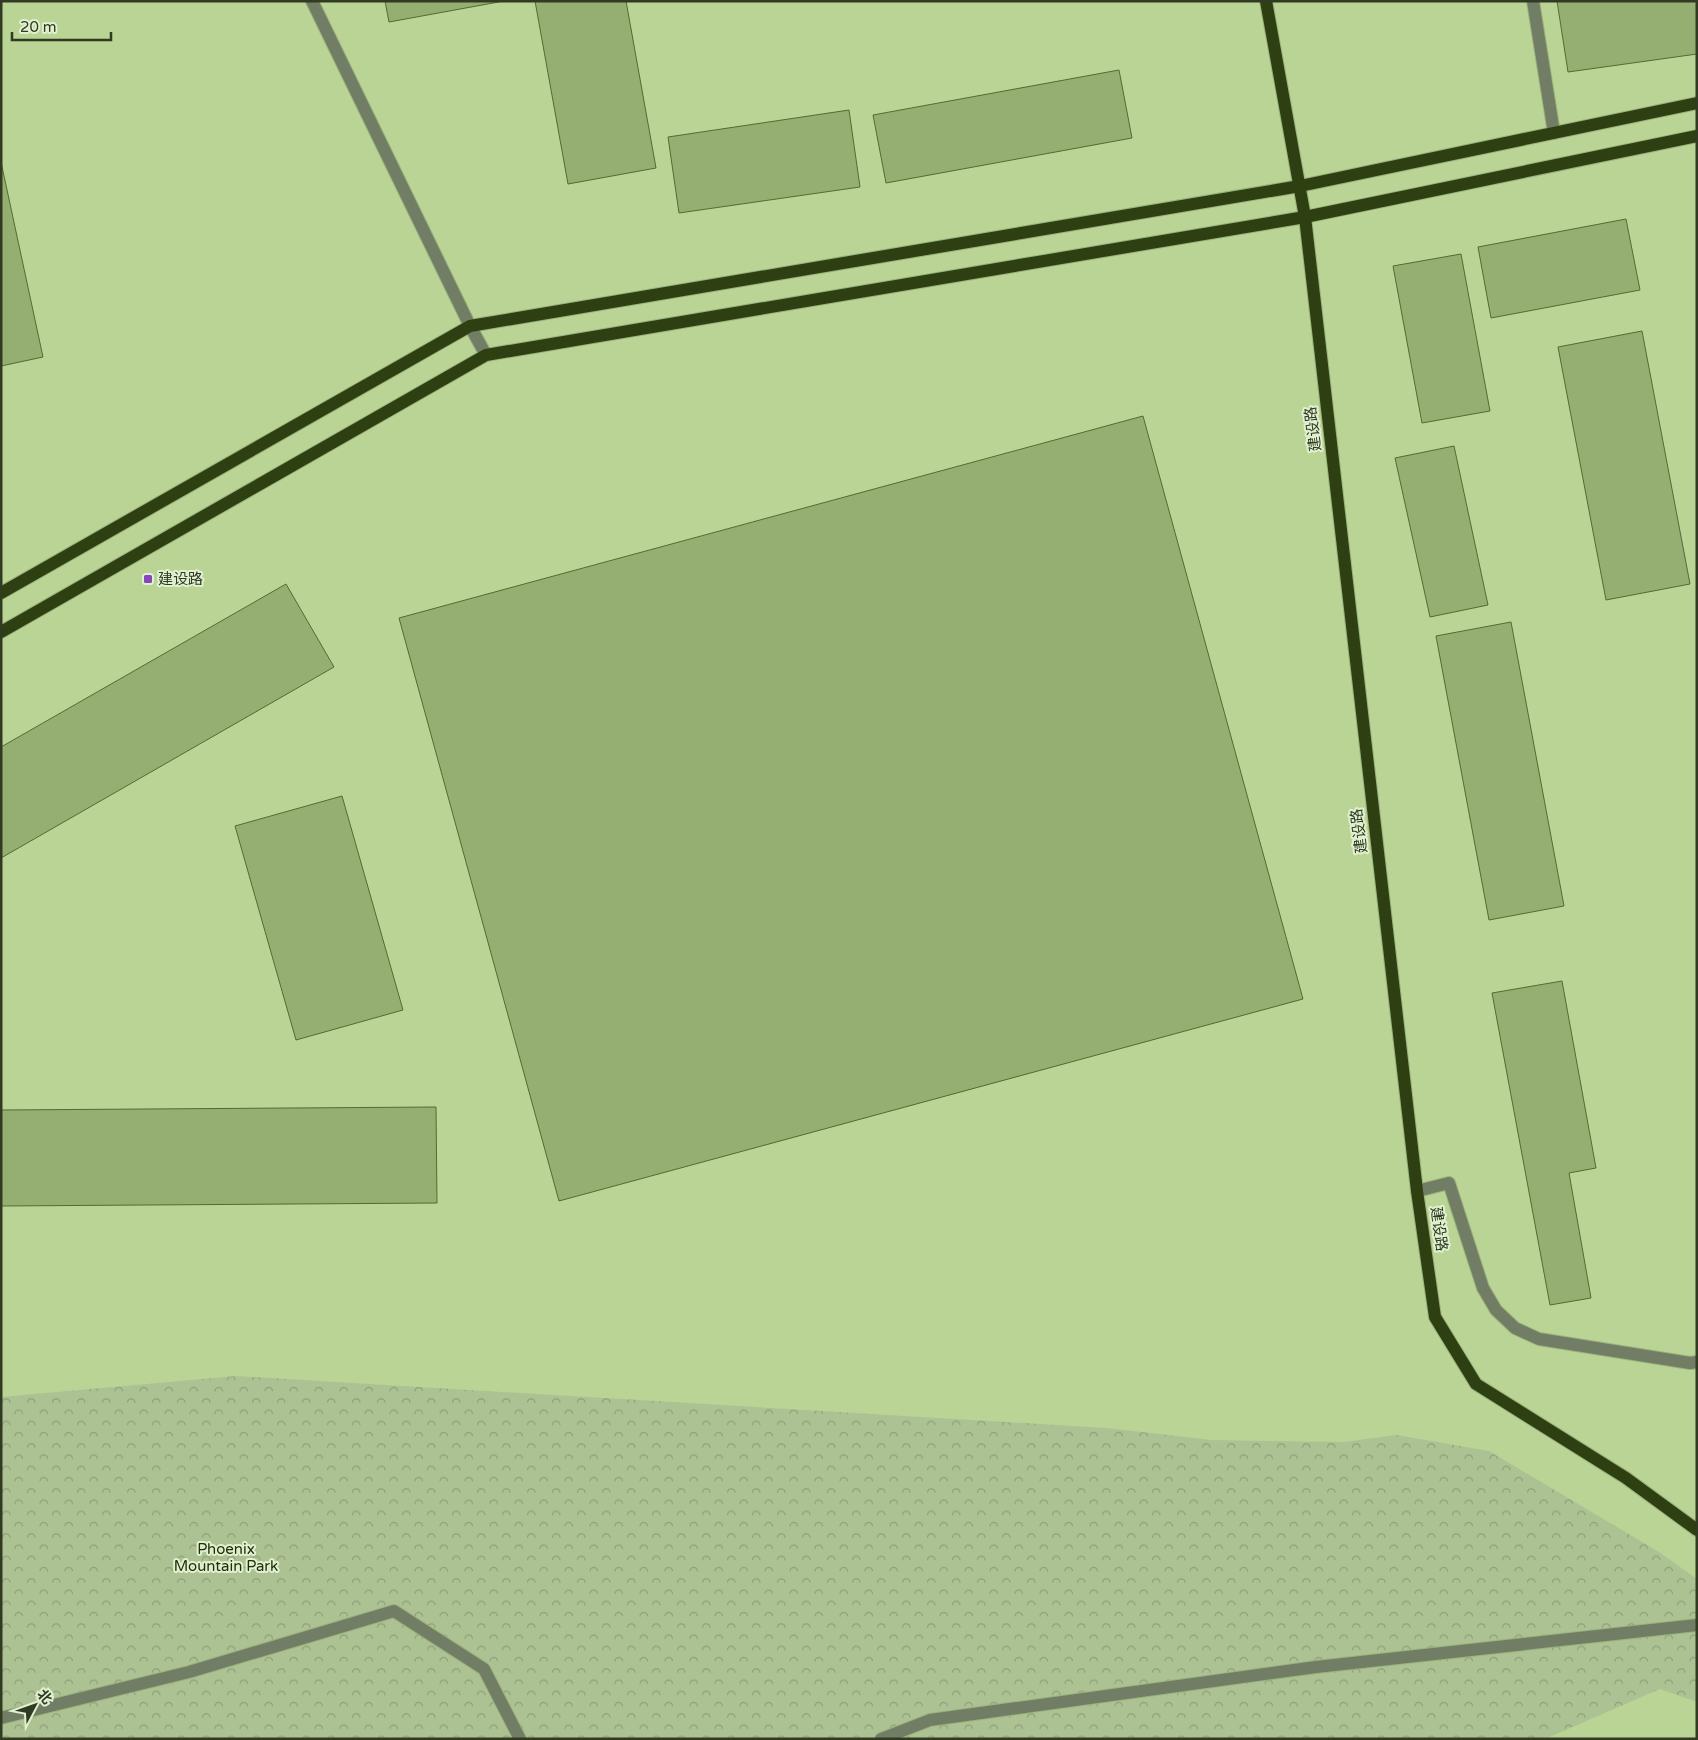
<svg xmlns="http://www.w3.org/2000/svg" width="1698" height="1740" viewBox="0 0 1698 1740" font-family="'Varela Round','Noto Sans SC',sans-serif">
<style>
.park{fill:url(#park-crowns)}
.building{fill:#95af72;stroke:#536b30}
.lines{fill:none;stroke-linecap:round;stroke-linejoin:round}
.minor-casing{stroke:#9bb27b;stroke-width:14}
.major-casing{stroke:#9bb27b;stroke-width:14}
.minor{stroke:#727d65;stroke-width:12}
.major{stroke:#2e3f12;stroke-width:12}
.poi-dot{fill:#8746ba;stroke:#e1f0d0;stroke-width:2}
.labels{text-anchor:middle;stroke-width:4;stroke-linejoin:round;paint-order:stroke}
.street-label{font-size:15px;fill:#303b21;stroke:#e1f0d0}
.poi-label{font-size:15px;fill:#303b21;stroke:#e1f0d0;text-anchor:start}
.park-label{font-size:15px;fill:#202f03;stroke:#e1f0d0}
</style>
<defs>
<pattern id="park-crowns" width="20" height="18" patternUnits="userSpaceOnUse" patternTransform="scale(1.25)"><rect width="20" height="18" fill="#adc293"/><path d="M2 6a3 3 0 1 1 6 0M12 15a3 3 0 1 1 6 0" fill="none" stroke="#8d9f78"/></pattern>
</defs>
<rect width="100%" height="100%" fill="#b9d495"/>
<path class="park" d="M 236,1376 L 1106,1428 L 1212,1440 L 1343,1442 L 1397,1435 L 1489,1451 L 1659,1552 L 1697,1579 L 1697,1702 L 1660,1689 L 1545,1739 L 1,1739 L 1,1397 Z"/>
<g class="building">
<path d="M 385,1 L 504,1 L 389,22 Z"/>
<path d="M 535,1 L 626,1 L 656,168 L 568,184 Z"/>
<path d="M 1557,1 L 1697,1 L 1697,54 L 1568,72 Z"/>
<path d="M 1119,70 L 1132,138 L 886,183 L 873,115 Z"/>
<path d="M 849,110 L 860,187 L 679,213 L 668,137 Z"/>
<path d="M 1,162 L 43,357 L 1,366 Z"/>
<path d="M 1626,219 L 1640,290 L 1491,318 L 1478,247 Z"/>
<path d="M 1461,254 L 1490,411 L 1422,423 L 1393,266 Z"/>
<path d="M 1642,331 L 1690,584 L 1606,600 L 1558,347 Z"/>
<path d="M 1143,416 L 1303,999 L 559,1201 L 399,618 Z"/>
<path d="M 1454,446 L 1488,605 L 1430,617 L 1395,458 Z"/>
<path d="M 286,584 L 334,667 L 1,858 L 1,747 Z"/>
<path d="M 1511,622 L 1564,906 L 1489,920 L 1436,636 Z"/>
<path d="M 342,796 L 403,1010 L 296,1040 L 235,826 Z"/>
<path d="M 1562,981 L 1596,1168 L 1569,1173 L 1591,1298 L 1550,1305 L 1492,993 Z"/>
<path d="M 436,1107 L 437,1203 L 1,1206 L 1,1110 Z"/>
</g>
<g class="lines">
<defs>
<g id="minor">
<path d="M 312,1 L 470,326 L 486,355"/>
<path d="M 1533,1 L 1554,133"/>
<path d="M 1417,1191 L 1449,1183 L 1483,1288 L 1496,1310 L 1515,1328 L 1539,1339 L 1690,1363 L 1697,1362"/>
<path d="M 1,1718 L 189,1672 L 394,1611 L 484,1669 L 520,1739"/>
<path d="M 881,1739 L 930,1720 L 1316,1667 L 1697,1625"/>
</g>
<g id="major">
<path d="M 1266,1 L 1305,217 L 1417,1191 L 1435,1317 L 1476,1384 L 1626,1478 L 1697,1530"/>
<path d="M 1,593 L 470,326 L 1300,186 L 1697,103"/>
<path d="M 1,632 L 486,355 L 1305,217 L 1697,136"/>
</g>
</defs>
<use href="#minor" class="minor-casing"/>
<use href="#major" class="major-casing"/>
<use href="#minor" class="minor"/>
<use href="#major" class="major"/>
</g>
<rect class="poi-dot" x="143" y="574" width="10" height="10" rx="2.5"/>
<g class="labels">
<g class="street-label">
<text transform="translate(1313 429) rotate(-97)" y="5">建设路</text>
<text transform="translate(1359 831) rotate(-97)" y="5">建设路</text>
<text transform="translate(1439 1229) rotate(82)" y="5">建设路</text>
</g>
<g class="poi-label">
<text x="158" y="584">建设路</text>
</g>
<g class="park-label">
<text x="226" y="1554">Phoenix<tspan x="226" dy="17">Mountain Park</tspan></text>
</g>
</g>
<rect width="1698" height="1740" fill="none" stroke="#303b21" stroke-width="5"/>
<g transform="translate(35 1705) rotate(49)" stroke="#e1f0d0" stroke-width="4" paint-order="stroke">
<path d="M0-4L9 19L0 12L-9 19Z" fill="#303b21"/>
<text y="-8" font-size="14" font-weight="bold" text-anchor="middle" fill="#303b21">北</text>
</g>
<path d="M12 32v8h99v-8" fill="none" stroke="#303b21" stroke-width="2.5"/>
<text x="20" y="32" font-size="15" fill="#303b21" stroke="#e1f0d0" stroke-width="4" paint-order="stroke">20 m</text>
</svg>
